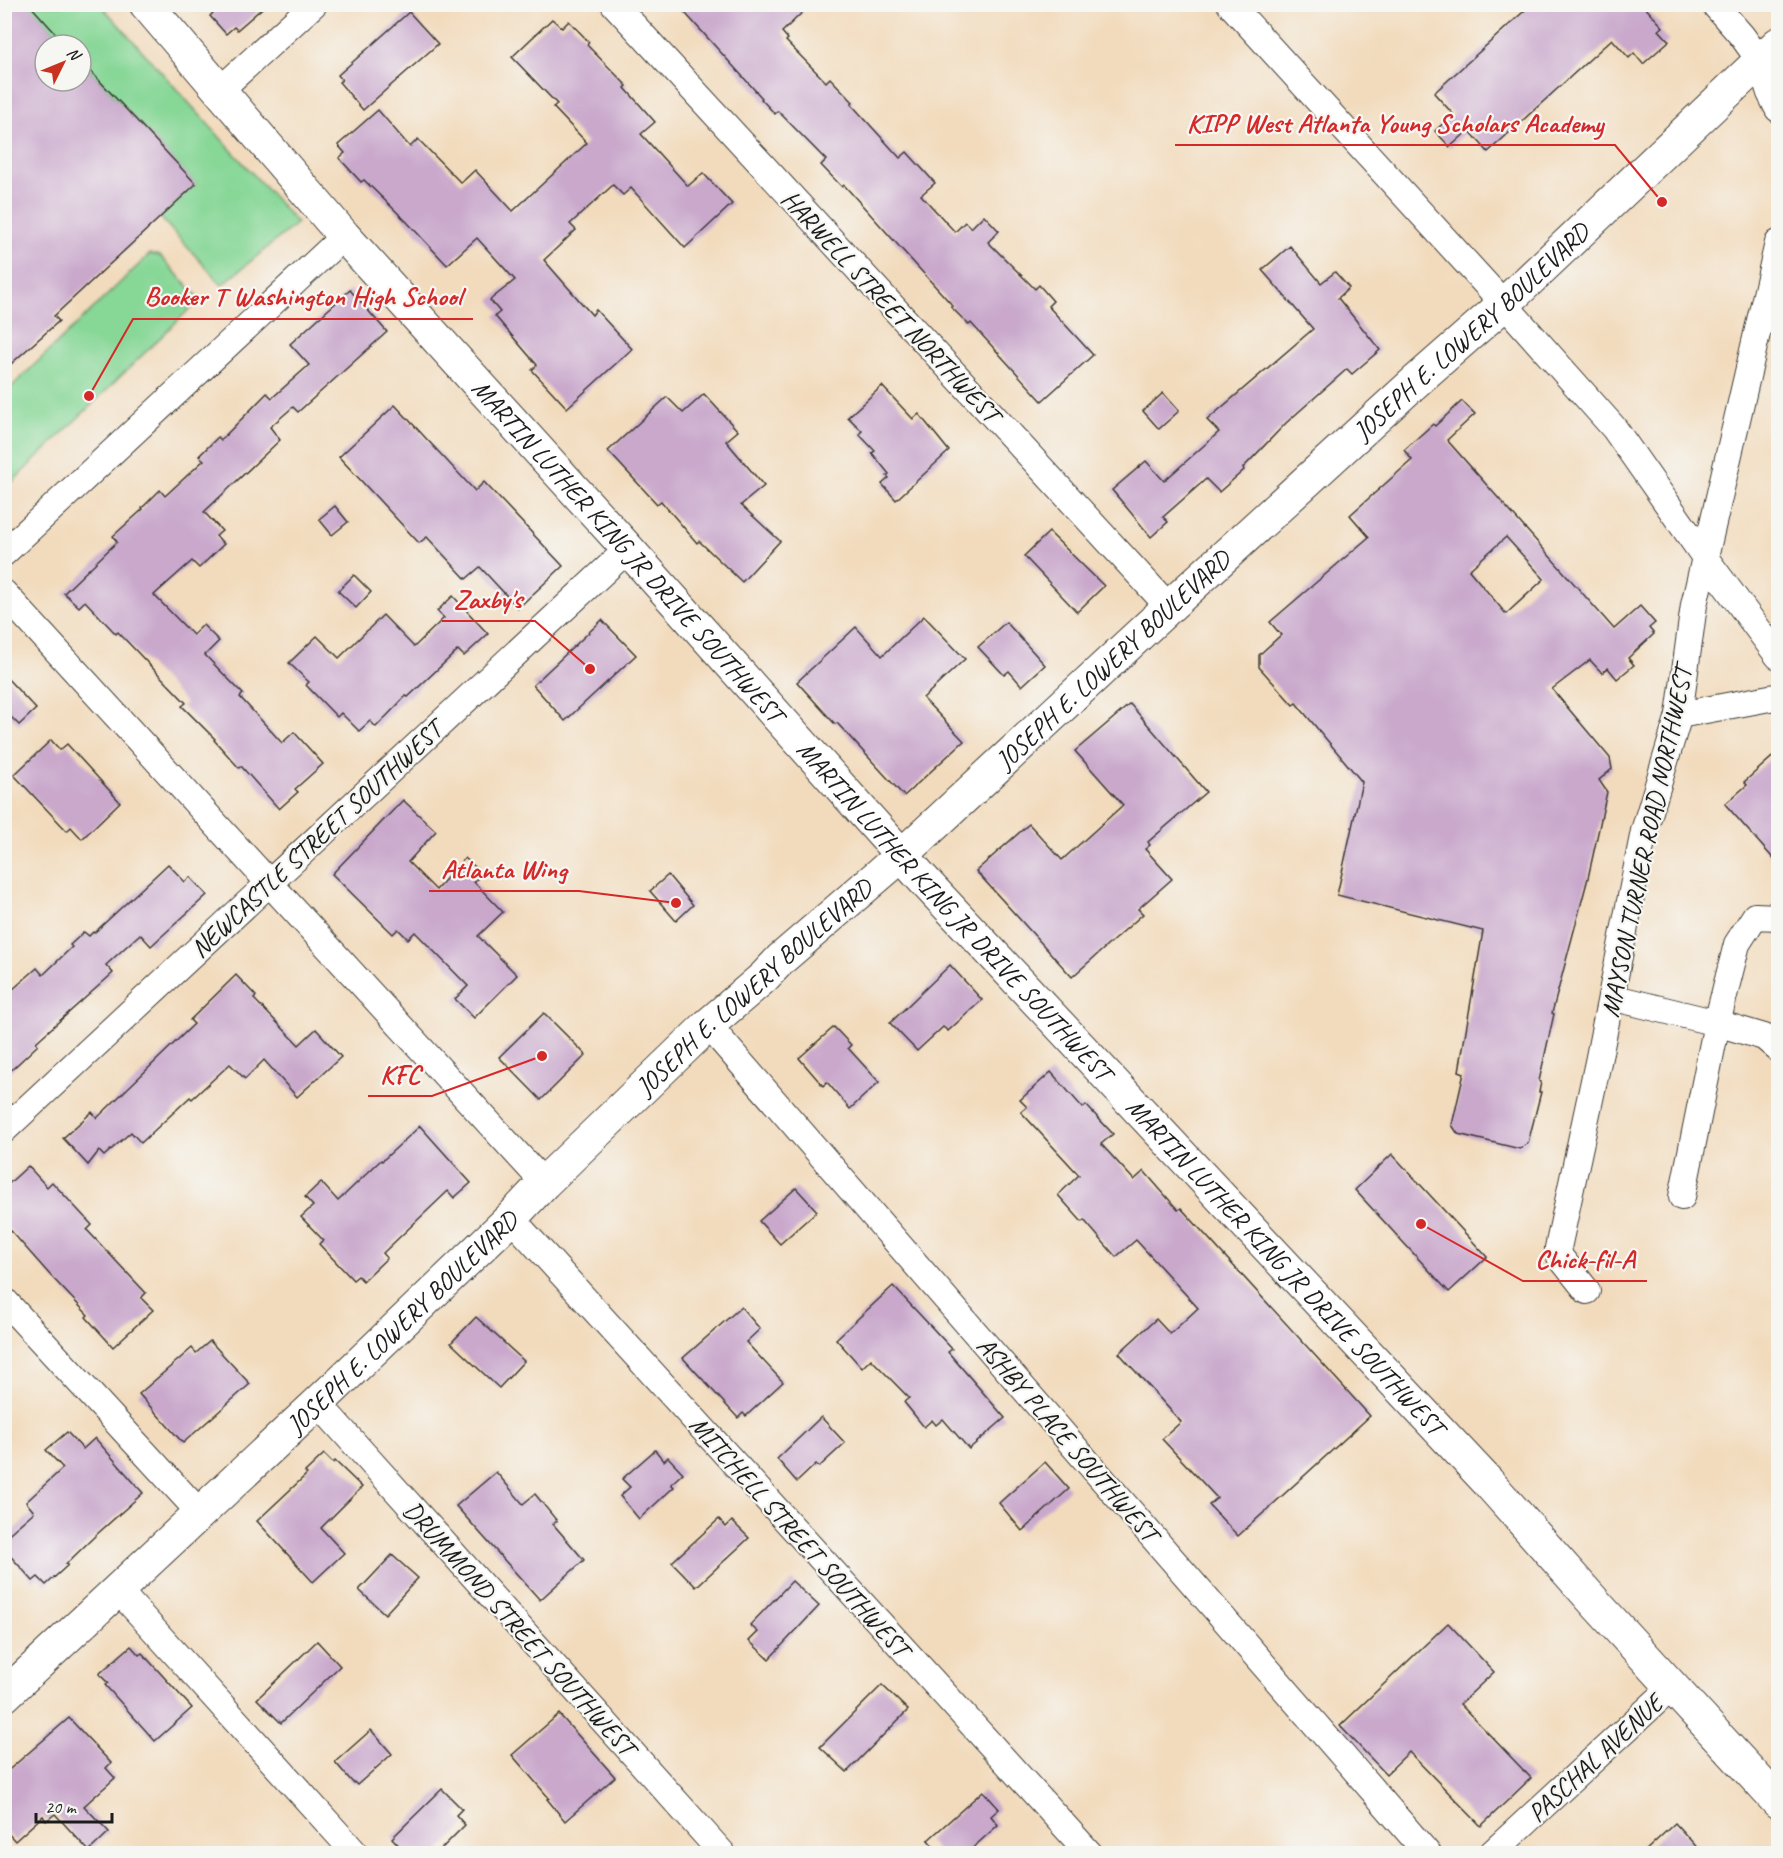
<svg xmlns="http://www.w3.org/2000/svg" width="1783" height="1858" viewBox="0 0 1783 1858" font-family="Caveat,sans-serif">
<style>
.green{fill:#87d797;stroke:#527a5a;stroke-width:1.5}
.building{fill:#c9a8cc;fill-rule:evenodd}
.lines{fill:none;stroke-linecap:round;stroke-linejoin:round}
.minor-casing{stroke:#3c3934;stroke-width:28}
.secondary-casing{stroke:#3c3934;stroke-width:35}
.minor{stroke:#fff;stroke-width:26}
.secondary{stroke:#fff;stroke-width:33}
.labels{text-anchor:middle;stroke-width:4.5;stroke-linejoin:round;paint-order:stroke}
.street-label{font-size:26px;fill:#1c1c1c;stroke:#f6f6f2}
.leader{fill:none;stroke:#d62828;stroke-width:2}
.callout-dot{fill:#d62828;stroke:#f6f6f2;stroke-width:2}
.callout-label{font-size:27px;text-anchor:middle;font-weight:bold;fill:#d62828;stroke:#f6f6f2;stroke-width:4.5;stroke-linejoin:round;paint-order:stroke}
</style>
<rect width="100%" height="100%" fill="#f6f6f2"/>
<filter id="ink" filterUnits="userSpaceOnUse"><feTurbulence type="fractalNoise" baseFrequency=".0167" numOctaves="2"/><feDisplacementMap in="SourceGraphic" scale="12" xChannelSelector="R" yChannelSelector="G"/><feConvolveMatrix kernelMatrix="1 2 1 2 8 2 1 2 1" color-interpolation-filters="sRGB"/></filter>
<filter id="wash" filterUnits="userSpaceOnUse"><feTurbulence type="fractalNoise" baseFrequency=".008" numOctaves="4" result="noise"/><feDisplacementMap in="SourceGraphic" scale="24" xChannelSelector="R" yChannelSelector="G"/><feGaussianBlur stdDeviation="1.35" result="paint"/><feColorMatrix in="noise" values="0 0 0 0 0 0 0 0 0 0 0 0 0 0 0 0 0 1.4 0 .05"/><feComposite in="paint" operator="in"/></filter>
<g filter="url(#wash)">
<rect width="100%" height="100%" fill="#f2dbbd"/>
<g class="green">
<path d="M 29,5 L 101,5 L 297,223 L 222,285 L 160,217 L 195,184 L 81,61 L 81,45 L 66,45 Z"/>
<path d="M 150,254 L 160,256 L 200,299 L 5,489 L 5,393 Z"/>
</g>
<g id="blocks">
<g class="building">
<path d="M 4,4 L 29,4 L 66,45 L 45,45 L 45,81 L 81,81 L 81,61 L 196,184 L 54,316 L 59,321 L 4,370 Z"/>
<path d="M 213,4 L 267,4 L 237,30 L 234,27 L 226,34 L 210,16 L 217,9 Z"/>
<path d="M 677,4 L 811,4 L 782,32 L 788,39 L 786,41 L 826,82 L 830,78 L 853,102 L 851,104 L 900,158 L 907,152 L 935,183 L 921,195 L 955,232 L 965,222 L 971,228 L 984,215 L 999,231 L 988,242 L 1035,289 L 1039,285 L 1053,301 L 1048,306 L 1093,355 L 1042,401 L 971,323 L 969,325 L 951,307 L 953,306 L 897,244 L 844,185 L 842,187 L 821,165 L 826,160 L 778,111 L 775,114 L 761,99 L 762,98 Z"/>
<path d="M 1532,4 L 1642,4 L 1663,27 L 1659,30 L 1669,41 L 1643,64 L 1634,53 L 1629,58 L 1612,39 L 1488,152 L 1469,130 L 1450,147 L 1435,131 L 1453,114 L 1434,93 Z"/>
<path d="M 409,12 L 438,44 L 363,110 L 339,82 L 342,80 L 338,75 Z"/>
<path d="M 552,19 L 562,28 L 569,21 L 589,42 L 587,45 L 627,86 L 625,88 L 655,122 L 641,134 L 688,186 L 703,173 L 732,204 L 685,248 L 631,188 L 623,195 L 613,185 L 570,224 L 576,230 L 544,260 L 592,315 L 596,310 L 632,349 L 567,408 L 532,370 L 537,365 L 495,316 L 500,312 L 490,300 L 515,280 L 477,238 L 447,265 L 407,222 L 364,180 L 361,182 L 339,158 L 345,153 L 338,145 L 378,110 L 410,147 L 418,139 L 461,183 L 475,170 L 513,211 L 587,143 L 553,107 L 557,104 L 512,57 Z"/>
<path d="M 1290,246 L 1321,283 L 1335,272 L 1349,288 L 1338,298 L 1380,350 L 1352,374 L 1347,369 L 1286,423 L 1243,468 L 1244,470 L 1219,492 L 1206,479 L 1163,517 L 1168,522 L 1151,537 L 1112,490 L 1146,461 L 1164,481 L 1219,432 L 1207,420 L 1313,329 L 1262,270 Z"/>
<path d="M 350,290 L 387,332 L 298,412 L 293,407 L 270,427 L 280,440 L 204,512 L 222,531 L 216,536 L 224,544 L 199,568 L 192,561 L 154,595 L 193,635 L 203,625 L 219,641 L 205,655 L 243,694 L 240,697 L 282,743 L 294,732 L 323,764 L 295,789 L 298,792 L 279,809 L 241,766 L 239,768 L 214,740 L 215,739 L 182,706 L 186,703 L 118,632 L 116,634 L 85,601 L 79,607 L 64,593 L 117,542 L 113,536 L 143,509 L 142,508 L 160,490 L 165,496 L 204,460 L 199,456 L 218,437 L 221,440 L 267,393 L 272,398 L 309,365 L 290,344 Z"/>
<path d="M 882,386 L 913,419 L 919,414 L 949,451 L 896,500 L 882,484 L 889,478 L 887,476 L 889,474 L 872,453 L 875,451 L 859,434 L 862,431 L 848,417 Z"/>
<path d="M 1163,393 L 1179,411 L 1159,429 L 1143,411 Z"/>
<path d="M 704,394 L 738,431 L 726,441 L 764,486 L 741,505 L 780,541 L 742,582 L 699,541 L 697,543 L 661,501 L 657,504 L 608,451 L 667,397 L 683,413 Z"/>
<path d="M 1462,401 L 1475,414 L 1447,440 L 1614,629 L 1640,606 L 1655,623 L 1649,628 L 1654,634 L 1628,658 L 1634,665 L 1617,679 L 1608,668 L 1602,673 L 1590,660 L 1552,689 L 1610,758 L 1612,769 L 1599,780 L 1607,792 L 1588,878 L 1552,1013 L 1554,1014 L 1539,1081 L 1541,1082 L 1539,1092 L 1541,1092 L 1528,1143 L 1520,1149 L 1458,1134 L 1452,1125 L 1464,1073 L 1459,1071 L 1483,931 L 1337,895 L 1362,782 L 1296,703 L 1293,705 L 1259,667 L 1259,655 L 1281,635 L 1270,622 L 1369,537 L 1350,515 L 1412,460 L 1404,450 L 1433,424 L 1435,426 ZM 1506,537 L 1544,579 L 1506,614 L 1469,570 Z"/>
<path d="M 395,405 L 475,491 L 484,482 L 563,566 L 518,608 L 480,567 L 466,579 L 427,537 L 419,543 L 339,457 Z"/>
<path d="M 335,506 L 348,522 L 332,535 L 319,519 Z"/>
<path d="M 1049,532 L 1104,586 L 1077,612 L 1024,556 Z"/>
<path d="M 354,575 L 371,592 L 356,608 L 338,591 Z"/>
<path d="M 453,596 L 488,634 L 464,656 L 458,650 L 408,697 L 406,696 L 376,727 L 370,721 L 359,731 L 341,713 L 337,717 L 306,685 L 309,682 L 289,663 L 317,636 L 339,658 L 383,615 L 414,647 L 444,618 L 437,611 Z"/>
<path d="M 924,616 L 965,659 L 923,698 L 964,741 L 904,796 L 837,723 L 835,724 L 797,682 L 856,627 L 882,656 Z"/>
<path d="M 602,620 L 636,655 L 565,721 L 533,685 Z"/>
<path d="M 1006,622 L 1045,665 L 1022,686 L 1009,671 L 1004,675 L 978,647 Z"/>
<path d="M 4,675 L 36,709 L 19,725 L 4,710 Z"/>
<path d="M 1130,704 L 1206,792 L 1148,842 L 1150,845 L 1145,849 L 1172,879 L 1138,909 L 1143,914 L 1072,977 L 976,871 L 1029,824 L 1062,860 L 1123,805 L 1075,751 Z"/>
<path d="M 51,740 L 60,750 L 67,744 L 120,802 L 82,839 L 71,827 L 67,831 L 14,775 Z"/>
<path d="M 1779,751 L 1779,865 L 1725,804 L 1747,785 L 1744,782 Z"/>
<path d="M 403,800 L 436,831 L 408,862 L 436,890 L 465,858 L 482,873 L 474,882 L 503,912 L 478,936 L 517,975 L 474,1018 L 455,999 L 468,986 L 415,932 L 408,939 L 398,929 L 393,934 L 332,874 Z"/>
<path d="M 168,864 L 185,882 L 190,877 L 207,895 L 151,946 L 140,934 L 106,965 L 113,973 L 36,1042 L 38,1045 L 4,1077 L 4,997 L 37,968 L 43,975 L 72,947 L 70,945 L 84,932 L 89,936 L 93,932 L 94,933 Z"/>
<path d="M 668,875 L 693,905 L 676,921 L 650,891 Z"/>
<path d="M 950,965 L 982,1000 L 948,1031 L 943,1027 L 917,1051 L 890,1023 Z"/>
<path d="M 236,975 L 256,996 L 254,999 L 299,1045 L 316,1029 L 341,1057 L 297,1097 L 264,1060 L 245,1079 L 230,1064 L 192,1099 L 190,1097 L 141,1143 L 131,1132 L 104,1156 L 99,1151 L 88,1165 L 63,1138 L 92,1112 L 97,1118 L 194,1024 L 190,1020 Z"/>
<path d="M 544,1013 L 586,1055 L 541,1100 L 499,1057 Z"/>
<path d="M 834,1027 L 851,1045 L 848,1048 L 879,1082 L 850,1109 L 827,1082 L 823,1086 L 799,1058 Z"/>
<path d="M 1051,1072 L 1083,1108 L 1086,1105 L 1113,1134 L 1101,1144 L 1134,1180 L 1144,1171 L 1178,1210 L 1181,1208 L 1370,1416 L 1238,1536 L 1209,1505 L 1217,1498 L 1162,1439 L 1181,1422 L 1119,1353 L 1156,1319 L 1170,1334 L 1198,1308 L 1136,1240 L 1116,1257 L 1084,1220 L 1082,1222 L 1058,1195 L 1079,1175 L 1021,1112 L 1027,1107 L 1020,1100 Z"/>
<path d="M 420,1126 L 471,1183 L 454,1198 L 448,1191 L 383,1253 L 387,1258 L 363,1281 L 358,1276 L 353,1280 L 319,1244 L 323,1240 L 301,1217 L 313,1206 L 305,1197 L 321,1182 L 338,1201 L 381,1160 L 382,1161 Z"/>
<path d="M 1392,1154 L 1487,1257 L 1449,1292 L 1355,1190 Z"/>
<path d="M 28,1166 L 47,1187 L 52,1182 L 92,1225 L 87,1230 L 146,1293 L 141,1298 L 153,1310 L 113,1347 L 86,1317 L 88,1315 L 50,1275 L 4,1223 L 4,1188 Z"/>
<path d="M 796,1188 L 817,1211 L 780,1244 L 759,1221 Z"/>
<path d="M 893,1286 L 952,1349 L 948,1352 L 1005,1418 L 969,1449 L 943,1419 L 936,1425 L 932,1420 L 924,1427 L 904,1402 L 909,1398 L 871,1359 L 862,1368 L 836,1339 Z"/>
<path d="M 741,1307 L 760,1329 L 746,1342 L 783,1382 L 746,1416 L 743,1413 L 738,1418 L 683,1358 Z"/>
<path d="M 476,1317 L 524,1361 L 499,1388 L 451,1343 Z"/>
<path d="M 210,1341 L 250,1384 L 183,1443 L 139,1394 L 192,1348 L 196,1353 Z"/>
<path d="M 821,1417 L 845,1443 L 819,1467 L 816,1464 L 797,1482 L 777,1459 Z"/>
<path d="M 67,1432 L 83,1449 L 95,1438 L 143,1493 L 96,1535 L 66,1564 L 68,1565 L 46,1585 L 38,1577 L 33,1581 L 4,1549 L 4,1538 L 34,1512 L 26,1502 L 63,1468 L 46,1450 Z"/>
<path d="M 655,1450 L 664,1461 L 668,1457 L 683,1473 L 671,1484 L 674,1487 L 639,1519 L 620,1496 L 630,1487 L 622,1479 Z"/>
<path d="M 324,1454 L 333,1463 L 335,1461 L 362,1487 L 321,1528 L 344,1553 L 313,1582 L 257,1521 L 307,1474 L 305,1472 Z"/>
<path d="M 1045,1462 L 1069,1489 L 1022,1531 L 999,1503 Z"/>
<path d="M 496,1472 L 523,1504 L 535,1494 L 557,1521 L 553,1524 L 584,1560 L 540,1600 L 456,1506 Z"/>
<path d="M 719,1519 L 726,1527 L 732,1521 L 749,1538 L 696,1587 L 672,1562 Z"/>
<path d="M 392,1555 L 418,1578 L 385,1614 L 359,1590 Z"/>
<path d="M 792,1581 L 819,1606 L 769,1659 L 749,1641 L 758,1632 L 750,1625 Z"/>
<path d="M 1448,1623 L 1494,1672 L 1460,1704 L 1531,1778 L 1481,1826 L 1409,1752 L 1386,1774 L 1340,1726 Z"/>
<path d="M 317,1641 L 340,1666 L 281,1723 L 257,1699 Z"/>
<path d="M 131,1646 L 139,1655 L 142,1653 L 192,1708 L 155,1741 L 105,1685 L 108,1683 L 99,1674 Z"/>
<path d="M 882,1685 L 908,1710 L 847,1772 L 820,1747 Z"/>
<path d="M 559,1714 L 615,1777 L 565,1821 L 547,1799 L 549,1798 L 512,1755 Z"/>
<path d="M 69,1718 L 111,1763 L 106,1768 L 115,1778 L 84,1806 L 109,1832 L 89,1851 L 55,1814 L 46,1821 L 43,1816 L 15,1841 L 4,1829 L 4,1774 Z"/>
<path d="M 371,1730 L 392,1754 L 357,1785 L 354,1782 L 353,1783 L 335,1762 Z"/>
<path d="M 442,1789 L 462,1809 L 456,1815 L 465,1825 L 436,1854 L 407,1854 L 392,1838 Z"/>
<path d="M 983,1791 L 999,1809 L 991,1816 L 998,1825 L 966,1854 L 940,1854 L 928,1840 Z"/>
<path d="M 1675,1823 L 1703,1854 L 1642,1854 Z"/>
</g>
</g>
</g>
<g filter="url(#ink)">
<use href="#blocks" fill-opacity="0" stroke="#3c3934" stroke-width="1.5"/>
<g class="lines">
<defs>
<g id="minor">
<path d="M 614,4 L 1169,607"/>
<path d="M 1230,4 L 1504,304 L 1614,428 L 1706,559 L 1778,656"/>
<path d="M 1714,4 L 1742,36 L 1760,61 L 1770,93 L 1778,109"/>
<path d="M 220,90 L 314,4"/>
<path d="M 4,553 L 344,236"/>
<path d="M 4,593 L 544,1183"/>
<path d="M 1679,715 L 1775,697 L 1778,698"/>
<path d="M 1611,997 L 1717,1023 L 1764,1037 L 1778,1049"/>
<path d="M 708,1025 L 1428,1854"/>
<path d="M 4,1130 L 628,549"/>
<path d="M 1682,1197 L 1717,1023 L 1737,944 L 1755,916 L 1778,917"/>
<path d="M 511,1218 L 1090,1854"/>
<path d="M 1587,1291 L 1560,1257 L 1558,1248 L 1598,1062 L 1644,831 L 1679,715 L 1694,605 L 1778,243"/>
<path d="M 4,1300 L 200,1513"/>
<path d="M 318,1403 L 723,1854"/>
<path d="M 118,1590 L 356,1854"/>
<path d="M 1491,1854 L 1672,1687"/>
</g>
<g id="secondary">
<path id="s1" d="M 146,4 L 344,236 L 628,549 L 929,886 L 1488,1482 L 1598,1606 L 1778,1802"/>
<path id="s2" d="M 4,1696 L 318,1403 L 511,1218 L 544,1183 L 708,1025 L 764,977 L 781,959 L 902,855 L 1169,607 L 1414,383 L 1504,304 L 1778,44"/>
</g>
</defs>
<use href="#minor" class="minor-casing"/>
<use href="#secondary" class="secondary-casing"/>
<use href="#minor" class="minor"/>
<use href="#secondary" class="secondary"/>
</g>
</g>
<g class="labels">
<g class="street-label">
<text transform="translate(891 306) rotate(47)" y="9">HARWELL STREET NORTHWEST</text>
<text dy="9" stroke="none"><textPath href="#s2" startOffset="2004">JOSEPH E. LOWERY BOULEVARD</textPath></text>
<text dy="9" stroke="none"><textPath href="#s1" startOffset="729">MARTIN LUTHER KING JR DRIVE SOUTHWEST</textPath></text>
<text dy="9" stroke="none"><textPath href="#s2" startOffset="1518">JOSEPH E. LOWERY BOULEVARD</textPath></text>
<text transform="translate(316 839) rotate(-43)" y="9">NEWCASTLE STREET SOUTHWEST</text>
<text transform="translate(1646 842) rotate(-78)" y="9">MAYSON TURNER ROAD NORTHWEST</text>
<text dy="9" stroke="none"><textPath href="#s1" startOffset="1215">MARTIN LUTHER KING JR DRIVE SOUTHWEST</textPath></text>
<text dy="9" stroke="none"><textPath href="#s2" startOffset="1032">JOSEPH E. LOWERY BOULEVARD</textPath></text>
<text dy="9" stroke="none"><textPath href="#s1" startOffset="1701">MARTIN LUTHER KING JR DRIVE SOUTHWEST</textPath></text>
<text dy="9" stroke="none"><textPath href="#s2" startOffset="546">JOSEPH E. LOWERY BOULEVARD</textPath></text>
<text transform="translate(1068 1439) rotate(49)" y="9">ASHBY PLACE SOUTHWEST</text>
<text transform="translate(800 1536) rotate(48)" y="9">MITCHELL STREET SOUTHWEST</text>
<text transform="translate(520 1628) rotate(48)" y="9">DRUMMOND STREET SOUTHWEST</text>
<text transform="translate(1595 1758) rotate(-43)" y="9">PASCHAL AVENUE</text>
</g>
</g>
<path class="leader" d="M1662 202L1615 145H1175M89 396L133 319H473M590 669L535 621H442M676 903L579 891H429M542 1056L432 1096H368M1421 1224L1523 1281H1647"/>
<g class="callout-dot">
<circle cx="1662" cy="202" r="6"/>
<circle cx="89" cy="396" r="6"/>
<circle cx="590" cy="669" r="6"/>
<circle cx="676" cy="903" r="6"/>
<circle cx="542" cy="1056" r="6"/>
<circle cx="1421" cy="1224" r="6"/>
</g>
<g class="callout-label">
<text x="1395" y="132">KIPP West Atlanta Young Scholars Academy</text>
<text x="303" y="305">Booker T Washington High School</text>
<text x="488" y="608">Zaxby's</text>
<text x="504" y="878">Atlanta Wing</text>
<text x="400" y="1083">KFC</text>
<text x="1585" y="1268">Chick-fil-A</text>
</g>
<rect width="1783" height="1858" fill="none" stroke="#f6f6f2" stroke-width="24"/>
<g transform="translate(63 63) rotate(47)"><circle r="28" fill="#f6f6f2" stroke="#9f9f9c" stroke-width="1.5"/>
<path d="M0-4.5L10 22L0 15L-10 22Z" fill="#c8321e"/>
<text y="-9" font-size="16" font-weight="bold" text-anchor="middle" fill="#1c1c1c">N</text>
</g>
<path d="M36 1813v9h76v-9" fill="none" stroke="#1c1c1c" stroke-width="3"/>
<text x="45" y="1813" font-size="18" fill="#1c1c1c" stroke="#f6f6f2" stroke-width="4.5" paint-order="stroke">20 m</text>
</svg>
